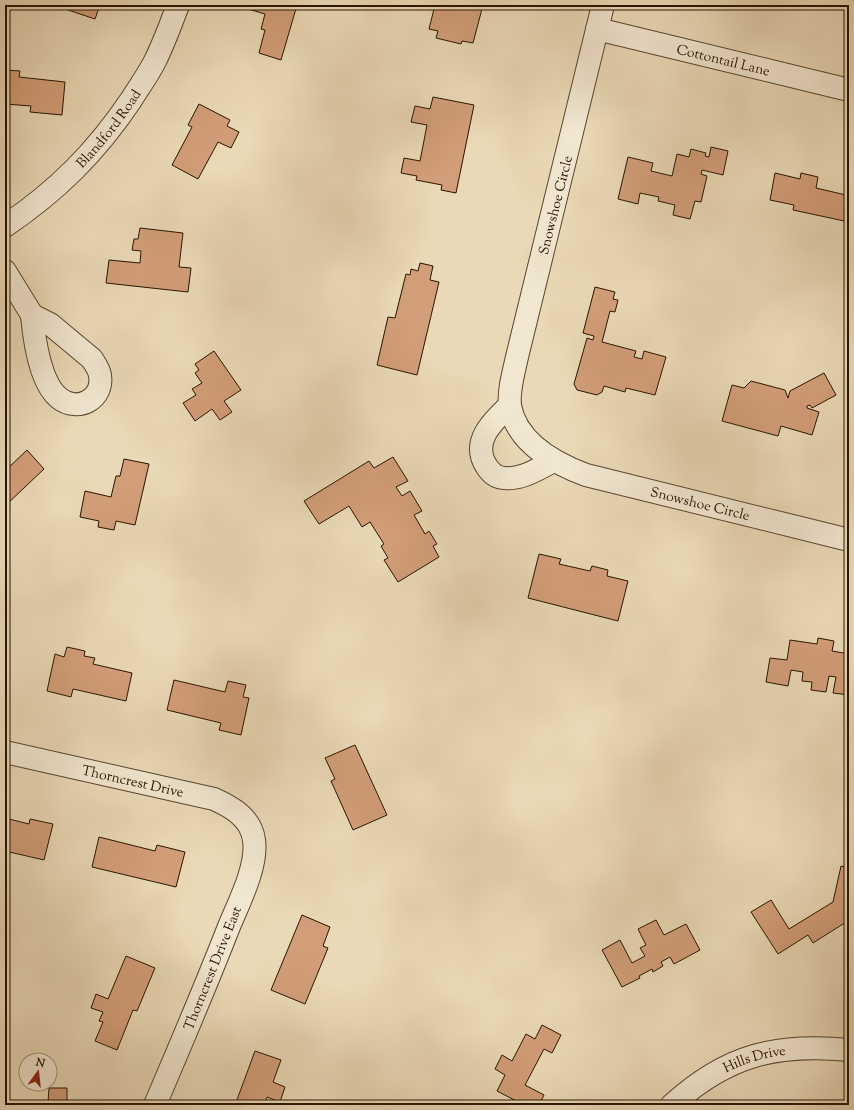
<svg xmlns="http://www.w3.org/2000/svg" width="854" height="1110" viewBox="0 0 854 1110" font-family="'Sorts Mill Goudy',serif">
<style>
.building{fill:#d29e79;stroke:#281400}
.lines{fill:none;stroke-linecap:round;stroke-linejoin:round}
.minor-casing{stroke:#58452e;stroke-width:24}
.minor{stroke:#f1e6d0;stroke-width:22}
.labels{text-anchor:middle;stroke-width:3;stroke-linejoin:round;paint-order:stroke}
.street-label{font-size:14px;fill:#281400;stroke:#f1e6d0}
</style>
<rect width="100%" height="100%" fill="#ead9b6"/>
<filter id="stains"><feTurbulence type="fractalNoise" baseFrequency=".005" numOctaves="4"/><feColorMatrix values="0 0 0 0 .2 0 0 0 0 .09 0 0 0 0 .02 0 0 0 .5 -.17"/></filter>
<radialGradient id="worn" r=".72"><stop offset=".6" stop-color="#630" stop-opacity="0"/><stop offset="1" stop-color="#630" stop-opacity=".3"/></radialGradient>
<g class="building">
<path d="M 70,5 L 100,5 L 95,19 L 68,10 Z"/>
<path d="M 249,5 L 297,5 L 281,60 L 259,53 L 265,30 L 261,29 L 265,14 L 248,9 Z"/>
<path d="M 435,5 L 483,5 L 473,43 L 462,41 L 461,44 L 436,38 L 438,31 L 429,29 Z"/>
<path d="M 5,70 L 20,71 L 19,77 L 65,82 L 62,115 L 30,112 L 31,106 L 5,104 Z"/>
<path d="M 433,97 L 474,105 L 456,193 L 441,190 L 442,185 L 416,180 L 417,176 L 401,173 L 404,158 L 420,161 L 427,125 L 411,122 L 415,106 L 430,109 Z"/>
<path d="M 199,104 L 230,120 L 227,126 L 239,132 L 231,148 L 218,142 L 198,179 L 172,165 L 192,127 L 188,125 Z"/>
<path d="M 711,147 L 728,151 L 723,175 L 702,170 L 701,174 L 707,176 L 701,202 L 695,201 L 690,219 L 673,215 L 675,205 L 658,201 L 659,197 L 640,193 L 638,204 L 618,199 L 628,157 L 653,163 L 651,171 L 672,176 L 677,154 L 689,157 L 691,149 L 706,153 L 705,156 L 709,157 Z"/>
<path d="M 775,173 L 800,179 L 801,173 L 818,177 L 816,188 L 846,195 L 847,187 L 849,188 L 849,222 L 793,210 L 794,205 L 770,200 Z"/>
<path d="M 140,228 L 183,233 L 179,267 L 191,268 L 188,292 L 106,283 L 109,260 L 140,263 L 141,251 L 132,250 L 134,239 L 138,239 Z"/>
<path d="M 420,263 L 433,266 L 430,280 L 439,282 L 417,375 L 377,365 L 388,317 L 395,318 L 406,274 L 410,275 L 411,269 L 418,271 Z"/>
<path d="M 595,287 L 615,292 L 613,299 L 618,300 L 615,312 L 610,311 L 602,342 L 636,351 L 634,357 L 642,359 L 644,351 L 666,357 L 655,395 L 626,388 L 625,392 L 604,386 L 602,392 L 597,395 L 577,390 L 574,384 L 587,338 L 593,340 L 594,336 L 583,333 Z"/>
<path d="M 214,351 L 241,390 L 224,401 L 232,412 L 220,420 L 212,409 L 195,421 L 183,403 L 196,395 L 192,389 L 202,383 L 195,373 L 199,370 L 195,364 Z"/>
<path d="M 824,373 L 836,395 L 812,408 L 810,405 L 807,406 L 807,408 L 819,412 L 812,435 L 781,426 L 778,436 L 722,421 L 732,385 L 744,388 L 751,381 L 785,390 L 788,398 L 790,391 Z"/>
<path d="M 27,450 L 44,469 L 6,505 L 5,467 L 7,469 Z"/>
<path d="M 393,457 L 408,481 L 396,487 L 402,496 L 410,491 L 422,511 L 414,515 L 425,534 L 429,531 L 437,544 L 433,546 L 439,557 L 398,582 L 384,560 L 388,558 L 381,546 L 384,544 L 370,522 L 362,527 L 349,506 L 319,524 L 304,501 L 369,461 L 374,468 Z"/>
<path d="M 124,459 L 149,464 L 135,525 L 116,521 L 114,530 L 98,527 L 99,521 L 80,517 L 85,491 L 111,497 L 116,476 L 120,476 Z"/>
<path d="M 539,554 L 561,559 L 559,564 L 590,571 L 592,566 L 608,570 L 607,576 L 628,581 L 618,621 L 528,598 Z"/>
<path d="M 818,638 L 834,641 L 832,651 L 849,654 L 849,695 L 833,693 L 836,677 L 829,676 L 826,692 L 811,690 L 812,682 L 802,681 L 803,672 L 791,670 L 788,686 L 766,682 L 770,658 L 787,660 L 790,640 L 817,644 Z"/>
<path d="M 67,647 L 85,651 L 84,656 L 95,658 L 93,664 L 132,673 L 126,701 L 73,689 L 71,697 L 47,691 L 55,654 L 64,657 Z"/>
<path d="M 174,680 L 225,692 L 228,681 L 246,685 L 243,697 L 249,698 L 241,735 L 219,730 L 221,723 L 167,710 Z"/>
<path d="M 355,745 L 387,815 L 353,830 L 331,781 L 335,779 L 325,758 Z"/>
<path d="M 5,818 L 29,824 L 30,819 L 53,824 L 44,860 L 5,851 Z"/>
<path d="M 99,837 L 155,851 L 157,845 L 185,852 L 176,887 L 92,867 Z"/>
<path d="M 841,866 L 849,868 L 849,925 L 843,924 L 813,943 L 808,935 L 778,954 L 751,912 L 771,900 L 789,929 L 833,902 Z"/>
<path d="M 302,915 L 330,927 L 323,946 L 328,948 L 305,1004 L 271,990 Z"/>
<path d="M 656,920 L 664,935 L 686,924 L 700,950 L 674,964 L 670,957 L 661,962 L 663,966 L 653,972 L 652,969 L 639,976 L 640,978 L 622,987 L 602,950 L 620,940 L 632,963 L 645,956 L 640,948 L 646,945 L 638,929 Z"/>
<path d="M 126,956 L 155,968 L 137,1011 L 133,1010 L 117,1050 L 95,1041 L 103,1022 L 99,1021 L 103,1012 L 91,1008 L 96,994 L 108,999 Z"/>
<path d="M 542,1025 L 561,1035 L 552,1053 L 544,1049 L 525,1085 L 544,1095 L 539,1105 L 524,1105 L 497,1091 L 505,1075 L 495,1069 L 502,1055 L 512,1061 L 526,1034 L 535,1039 Z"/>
<path d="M 255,1051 L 281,1060 L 273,1082 L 285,1087 L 280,1102 L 267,1097 L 264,1105 L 235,1105 Z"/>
<path d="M 49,1088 L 67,1088 L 67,1103 L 85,1103 L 85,1105 L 33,1105 L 33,1102 L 48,1102 Z"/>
</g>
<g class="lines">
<defs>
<g id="minor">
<path id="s1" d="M 603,5 L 517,357 C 514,371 508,391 510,406 C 517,443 554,463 586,475 L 849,540"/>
<path id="s2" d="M 597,29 L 849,90"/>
<path id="s3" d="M 5,226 C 57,191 96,152 131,100 C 139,87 148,75 155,61 C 164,43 171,24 178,5"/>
<path d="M 5,271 L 32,315"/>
<path d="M 32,315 L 50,324 L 92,359 C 95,364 99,369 100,375 C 104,399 78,413 59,398 C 40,383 34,338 32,315 Z"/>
<path d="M 510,405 C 493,421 470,442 487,467 C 491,473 497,478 505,478 C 522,480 539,468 554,461"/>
<path id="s4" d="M 5,752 L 214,799 C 232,807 251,818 254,840 C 258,867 238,904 228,929 C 205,988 180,1046 155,1105"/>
<path id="s5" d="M 672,1105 C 727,1055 776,1043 849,1050"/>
</g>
</defs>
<use href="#minor" class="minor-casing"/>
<use href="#minor" class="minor"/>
</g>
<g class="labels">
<g class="street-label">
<text dy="5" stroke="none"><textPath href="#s2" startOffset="130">Cottontail Lane</textPath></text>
<text dy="5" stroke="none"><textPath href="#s3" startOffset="143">Blandford Road</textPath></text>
<text transform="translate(555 205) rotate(-76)" y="5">Snowshoe Circle</text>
<text dy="5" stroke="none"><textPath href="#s1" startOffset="637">Snowshoe Circle</textPath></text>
<text dy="5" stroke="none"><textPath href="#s4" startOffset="131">Thorncrest Drive</textPath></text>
<text transform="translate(212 968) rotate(-68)" y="5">Thorncrest Drive East</text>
<text dy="5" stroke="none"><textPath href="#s5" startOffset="96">Hills Drive</textPath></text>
</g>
</g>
<rect width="854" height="1110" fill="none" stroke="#ead9b6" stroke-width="20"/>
<rect x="6" y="6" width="842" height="1098" fill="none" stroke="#281400" stroke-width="2"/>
<rect x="10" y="10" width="834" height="1090" fill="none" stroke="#281400"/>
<g transform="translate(38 1072) rotate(15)"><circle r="19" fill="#f1e6d0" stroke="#a1927d"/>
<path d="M0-3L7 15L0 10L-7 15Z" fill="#8f2418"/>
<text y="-6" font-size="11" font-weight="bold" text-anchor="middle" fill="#281400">N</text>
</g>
<rect width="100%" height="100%" filter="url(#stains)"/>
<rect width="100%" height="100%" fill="url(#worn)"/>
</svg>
